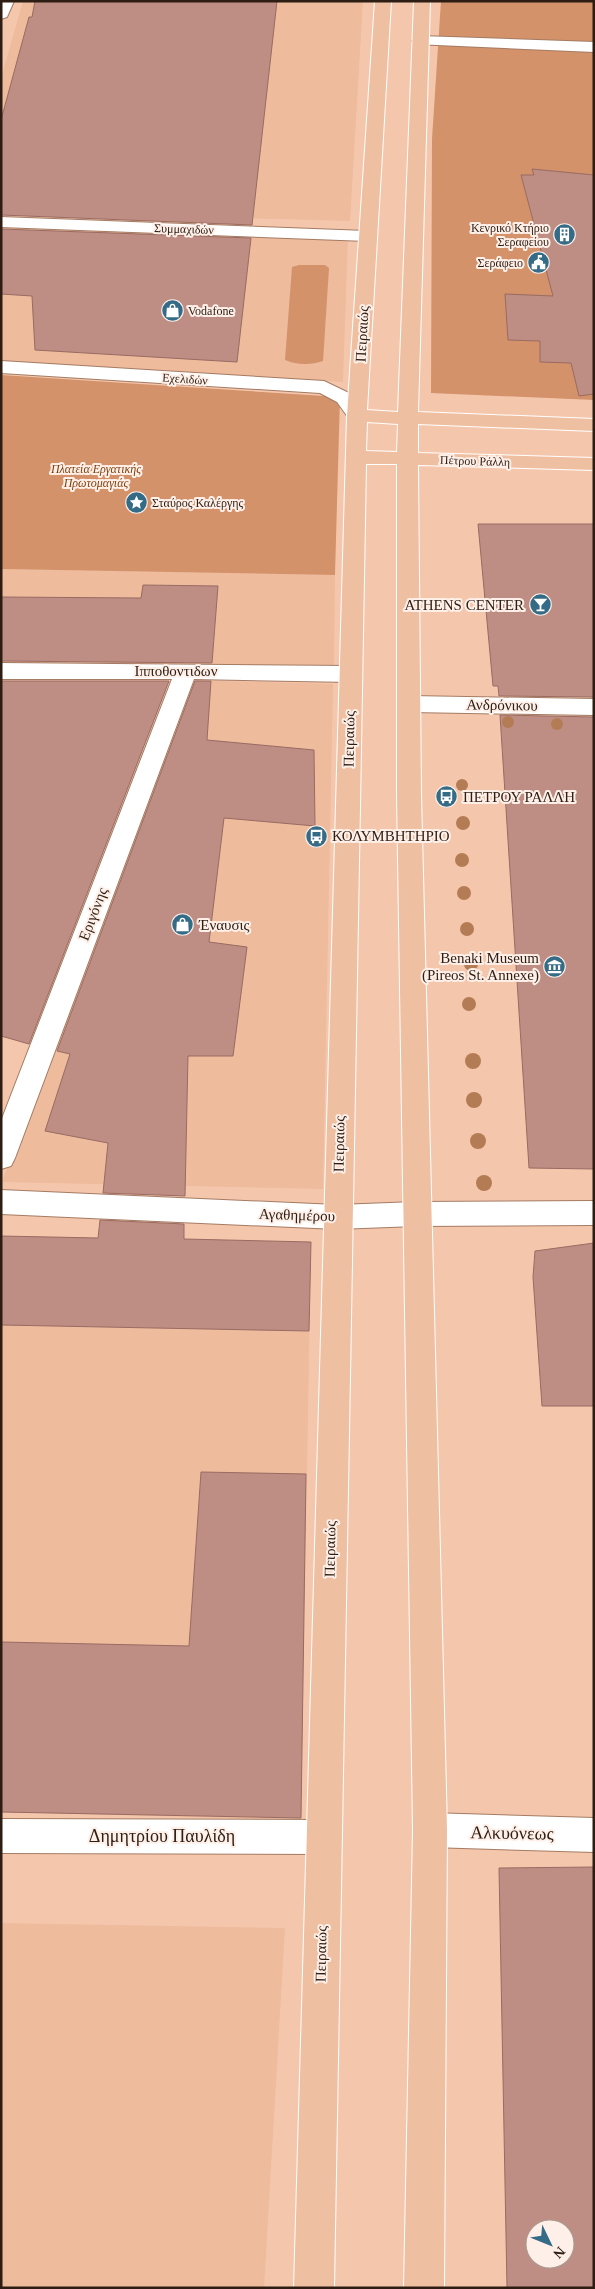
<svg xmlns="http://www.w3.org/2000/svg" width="595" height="2289" viewBox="0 0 595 2289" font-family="Georgia,serif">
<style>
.built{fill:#eebb9d}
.green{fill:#d3926a}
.building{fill:#be8d83;stroke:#996b62;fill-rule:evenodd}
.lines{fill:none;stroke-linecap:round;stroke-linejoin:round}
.service-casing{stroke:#a47b63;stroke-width:2}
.pedestrian-casing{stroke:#a47b63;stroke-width:2}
.minor-casing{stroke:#a47b63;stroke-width:2}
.primary-casing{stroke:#fff;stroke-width:2}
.service{fill:#fff;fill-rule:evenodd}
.pedestrian{fill:#fff;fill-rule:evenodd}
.minor{fill:#fff;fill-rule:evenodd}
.primary{fill:#efbfa1;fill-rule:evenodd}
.tree{fill:#b47c55}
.labels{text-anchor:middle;stroke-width:4;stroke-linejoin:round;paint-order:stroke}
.far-poi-label{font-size:12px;fill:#2d1d13;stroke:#fef0e8;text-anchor:end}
.far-street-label{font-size:12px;fill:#2d1d13;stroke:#fef0e8}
.far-park-label{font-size:12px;font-style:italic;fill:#7f3f0d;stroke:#fef0e8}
.street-label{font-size:15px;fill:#2d1d13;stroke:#fef0e8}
.poi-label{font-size:15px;fill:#2d1d13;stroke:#fef0e8;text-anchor:start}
.near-street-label{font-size:18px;fill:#2d1d13;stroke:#fef0e8}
</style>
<rect width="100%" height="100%" fill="#f4c7ad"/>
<g class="built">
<path d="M 23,1 L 363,1 L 350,221 L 1,212 L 1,78 Z"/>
<path d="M 1,223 L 348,234 L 343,382 L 1,361 Z"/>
<path d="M 1,569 L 335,575 L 334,670 L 1,667 Z"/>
<path d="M 187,680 L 333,684 L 323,1189 L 2,1182 Z"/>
<path d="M 1,1236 L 311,1242 L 301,1820 L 1,1812 Z"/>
<path d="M 1,1923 L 285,1928 L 264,2288 L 1,2288 Z"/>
</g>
<g class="green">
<path d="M 441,1 L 594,1 L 594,400 L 431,393 L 432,139 Z"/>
<path d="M 299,265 L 325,265 L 329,268 L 323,361 C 311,365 297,365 285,360 L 292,267 Z"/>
<path d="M 1,375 L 340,397 L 335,575 L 1,569 Z"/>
</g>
<g class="building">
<path d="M 35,1 L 277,1 L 252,225 L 1,215 L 1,120 L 29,17 L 32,17 Z"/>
<path d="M 532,169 L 594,175 L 594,394 L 579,396 L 571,363 L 540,362 L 540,341 L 508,340 L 505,294 L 553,296 L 521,175 L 534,175 Z"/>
<path d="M 1,229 L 251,238 L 237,362 L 35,350 L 32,296 L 1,294 Z"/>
<path d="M 478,524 L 594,524 L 594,697 L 499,696 L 498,686 L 493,686 Z"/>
<path d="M 143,585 L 218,586 L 212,663 L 1,661 L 1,597 L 141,598 Z"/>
<path d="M 1,681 L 169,681 L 29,1044 L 1,1036 Z"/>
<path d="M 195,681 L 211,681 L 207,740 L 314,750 L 315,826 L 224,818 L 209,942 L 247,947 L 233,1056 L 188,1056 L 185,1196 L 103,1193 L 108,1143 L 45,1131 L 70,1054 L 57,1051 Z"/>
<path d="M 500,715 L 594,717 L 594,1169 L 529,1168 Z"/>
<path d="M 100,1220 L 184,1224 L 184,1239 L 311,1242 L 309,1331 L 1,1325 L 1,1236 L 98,1238 Z"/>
<path d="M 594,1243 L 594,1406 L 542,1406 L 533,1277 L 535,1251 Z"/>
<path d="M 201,1472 L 306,1474 L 301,1818 L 1,1812 L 1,1642 L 189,1646 Z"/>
<path d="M 594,1867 L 594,2288 L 507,2288 L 499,1868 ZM 535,2229 L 565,2229 L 565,2259 L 535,2259 Z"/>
</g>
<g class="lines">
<defs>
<path id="service" d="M 420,36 L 594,42 L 594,52 L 414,44 L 412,41 L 414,38 Z"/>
<path id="pedestrian" d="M 1,1819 L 324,1820 L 336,1825 L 341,1837 L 336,1849 L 324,1854 L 1,1853 Z"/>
<g id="minor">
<path d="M 1,1 L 14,1 L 7,17 L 1,19 Z"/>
<path d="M 1,217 L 367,231 L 373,232 L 376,236 L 373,240 L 367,241 L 1,227 Z"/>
<path d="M 1,361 L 324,381 L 351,394 L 367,416 L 364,420 L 357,422 L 350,420 L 337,402 L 320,393 L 1,373 Z"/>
<path d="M 1,663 L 351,666 L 359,669 L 362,674 L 359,679 L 351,682 L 194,679 L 15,1158 L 11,1166 L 1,1169 L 1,1121 L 172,679 L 1,679 Z"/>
<path d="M 410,696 L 594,699 L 594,715 L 410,712 L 402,710 L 398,704 L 402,698 Z"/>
<path d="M 1,1190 L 337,1205 L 416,1202 L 594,1201 L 594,1225 L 416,1226 L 337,1229 L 1,1214 Z"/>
<path d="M 430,1813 L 594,1818 L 594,1852 L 430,1847 L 418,1842 L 413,1830 L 418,1818 Z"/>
</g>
<path id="primary" d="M 375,1 L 391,1 L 367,410 L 398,412 L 414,1 L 430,1 L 418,412 L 594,419 L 594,431 L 418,424 L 418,453 L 594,458 L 594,470 L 418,465 L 421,794 L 447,1830 L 444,2288 L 404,2288 L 413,1830 L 397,794 L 397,464 L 366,464 L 334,2288 L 294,2288 L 347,416 ZM 367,422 L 398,424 L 397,452 L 366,451 Z"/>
</defs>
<use href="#service" class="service-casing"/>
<use href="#pedestrian" class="pedestrian-casing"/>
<use href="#minor" class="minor-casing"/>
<use href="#primary" class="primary-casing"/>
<use href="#service" class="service"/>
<use href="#pedestrian" class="pedestrian"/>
<use href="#minor" class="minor"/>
<use href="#primary" class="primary"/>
</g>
<g class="tree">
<circle cx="508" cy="722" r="6"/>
<circle cx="557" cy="724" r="6"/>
<circle cx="462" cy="785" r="6"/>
<circle cx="463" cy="823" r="7"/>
<circle cx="462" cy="860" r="7"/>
<circle cx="464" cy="893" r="7"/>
<circle cx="467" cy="929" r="7"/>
<circle cx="471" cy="964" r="7"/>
<circle cx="469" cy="1004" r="7"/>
<circle cx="473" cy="1061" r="8"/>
<circle cx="474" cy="1100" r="8"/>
<circle cx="478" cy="1141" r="8"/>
<circle cx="484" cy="1183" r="8"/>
</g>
<defs>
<symbol id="building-disc" viewBox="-11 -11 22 22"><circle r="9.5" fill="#346b86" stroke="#fef0e8"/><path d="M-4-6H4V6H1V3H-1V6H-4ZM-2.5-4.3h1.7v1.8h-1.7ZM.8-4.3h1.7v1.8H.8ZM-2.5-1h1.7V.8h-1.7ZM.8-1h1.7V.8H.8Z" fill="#fff"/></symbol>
<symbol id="civic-disc" viewBox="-11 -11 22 22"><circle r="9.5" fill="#346b86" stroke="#fef0e8"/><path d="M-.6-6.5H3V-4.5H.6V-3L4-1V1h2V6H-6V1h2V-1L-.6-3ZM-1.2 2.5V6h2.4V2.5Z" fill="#fff"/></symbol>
<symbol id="shop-disc" viewBox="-11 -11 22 22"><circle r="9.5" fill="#346b86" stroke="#fef0e8"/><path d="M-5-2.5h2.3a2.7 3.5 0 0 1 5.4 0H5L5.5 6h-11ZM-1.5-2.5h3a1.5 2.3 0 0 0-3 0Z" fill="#fff"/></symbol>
<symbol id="sight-disc" viewBox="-11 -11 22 22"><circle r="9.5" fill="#346b86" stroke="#fef0e8"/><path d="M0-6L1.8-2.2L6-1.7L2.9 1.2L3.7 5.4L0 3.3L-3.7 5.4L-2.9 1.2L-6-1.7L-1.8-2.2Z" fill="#fff"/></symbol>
<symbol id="bar-disc" viewBox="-11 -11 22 22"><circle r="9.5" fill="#346b86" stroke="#fef0e8"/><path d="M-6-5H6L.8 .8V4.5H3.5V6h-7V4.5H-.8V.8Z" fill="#fff"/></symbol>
<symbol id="bus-disc" viewBox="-11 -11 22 22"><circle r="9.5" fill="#346b86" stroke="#fef0e8"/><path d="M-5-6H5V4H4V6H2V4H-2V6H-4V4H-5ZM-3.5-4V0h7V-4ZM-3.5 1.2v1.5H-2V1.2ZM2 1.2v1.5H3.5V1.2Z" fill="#fff"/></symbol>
<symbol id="museum-disc" viewBox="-11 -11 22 22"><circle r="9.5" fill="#346b86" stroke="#fef0e8"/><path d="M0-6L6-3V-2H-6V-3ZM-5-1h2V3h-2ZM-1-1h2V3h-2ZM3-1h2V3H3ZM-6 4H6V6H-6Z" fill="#fff"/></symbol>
</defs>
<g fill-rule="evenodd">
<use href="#building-disc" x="552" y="222" width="25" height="25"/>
<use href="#civic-disc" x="526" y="250" width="25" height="25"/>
<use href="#shop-disc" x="160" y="298" width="25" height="25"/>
<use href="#sight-disc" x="124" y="490" width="25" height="25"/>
<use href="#bar-disc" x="528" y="592" width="25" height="25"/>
<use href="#bus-disc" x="434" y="784" width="25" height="25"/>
<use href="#bus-disc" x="304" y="824" width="25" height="25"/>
<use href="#shop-disc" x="170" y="912" width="25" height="25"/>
<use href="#museum-disc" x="542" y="954" width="25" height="25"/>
</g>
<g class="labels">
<g class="far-poi-label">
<text x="549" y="232">Κενρικό Κτήριο<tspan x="549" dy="14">Σεραφείου</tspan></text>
<text x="523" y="267">Σεράφειο</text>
<text x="188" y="315" text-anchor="start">Vodafone</text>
<text x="152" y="507" text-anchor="start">Σταύρος Καλέργης</text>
</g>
<g class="far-street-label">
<text transform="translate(184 229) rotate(2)" y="4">Συμμαχιδών</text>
<text transform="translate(185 379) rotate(4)" y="4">Εχελιδών</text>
<text transform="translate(475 461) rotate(2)" y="4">Πέτρου Ράλλη</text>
</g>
<g class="far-park-label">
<text x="96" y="473">Πλατεία Εργατικής<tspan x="96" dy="14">Πρωτομαγιάς</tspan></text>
</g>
<g class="street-label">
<text transform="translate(362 334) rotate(-87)" y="5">Πειραιώς</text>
<text x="176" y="676">Ιπποθοντιδων</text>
<text transform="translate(502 705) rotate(1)" y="5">Ανδρόνικου</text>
<text transform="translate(349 739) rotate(-89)" y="5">Πειραιώς</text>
<text transform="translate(93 914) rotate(-69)" y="5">Εριγόνης</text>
<text transform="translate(339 1144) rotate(-89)" y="5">Πειραιώς</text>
<text transform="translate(297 1215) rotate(2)" y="5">Αγαθημέρου</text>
<text transform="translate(330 1549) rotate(-89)" y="5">Πειραιώς</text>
<text transform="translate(321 1954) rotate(-89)" y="5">Πειραιώς</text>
</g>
<g class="poi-label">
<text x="524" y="610" text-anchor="end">ATHENS CENTER</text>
<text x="463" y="802">ΠΕΤΡΟΥ ΡΑΛΛΗ</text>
<text x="332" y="841">ΚΟΛΥΜΒΗΤΗΡΙΟ</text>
<text x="199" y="930">Έναυσις</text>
<text x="539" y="963" text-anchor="end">Benaki Museum<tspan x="539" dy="17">(Pireos St. Annexe)</tspan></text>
</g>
<g class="near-street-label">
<text transform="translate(512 1833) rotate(1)" y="6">Αλκυόνεως</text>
<text x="162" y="1842">Δημητρίου Παυλίδη</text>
</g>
</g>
<rect width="595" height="2289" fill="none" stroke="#2d1d13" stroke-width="5"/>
<g transform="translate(550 2244) rotate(133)"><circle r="24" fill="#fef0e8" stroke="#aa9c93"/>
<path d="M0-4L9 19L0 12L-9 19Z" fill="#346b86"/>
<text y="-8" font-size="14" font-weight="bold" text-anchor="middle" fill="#2d1d13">N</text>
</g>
</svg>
